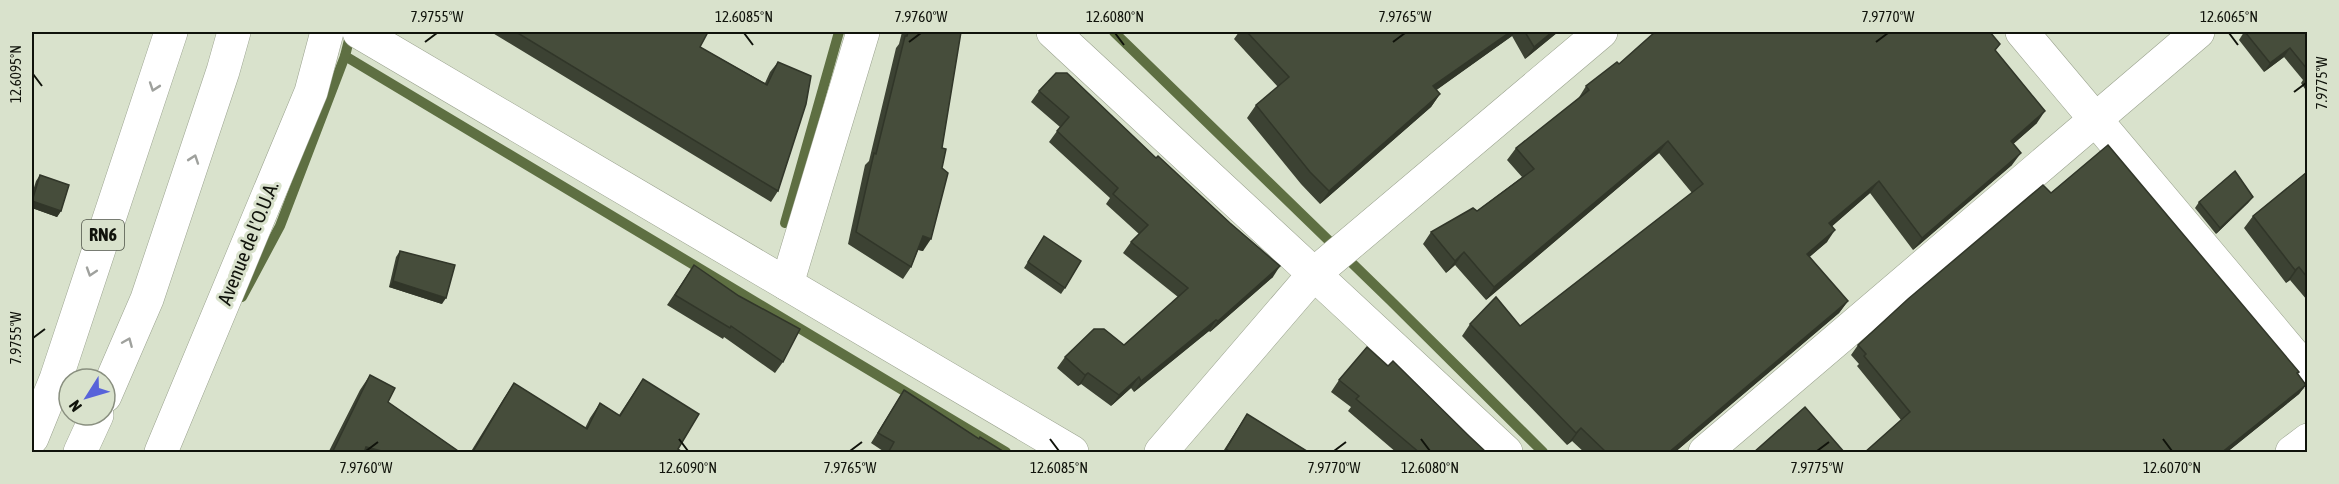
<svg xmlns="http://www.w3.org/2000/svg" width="2339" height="484" viewBox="0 0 2339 484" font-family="'Asap Condensed',sans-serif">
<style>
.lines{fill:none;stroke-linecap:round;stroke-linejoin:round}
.stream{stroke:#5e6f42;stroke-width:10}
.minor-casing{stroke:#9aa28e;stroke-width:34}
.highway-casing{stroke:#9aa28e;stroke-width:34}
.minor{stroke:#fff;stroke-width:33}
.highway{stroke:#fff;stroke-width:33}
.wall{fill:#3c4233}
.shaded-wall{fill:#313629}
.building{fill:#464d3b;stroke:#313629;stroke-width:1.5}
.oneway{stroke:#9fa19d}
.ticks{fill:none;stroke:#10130b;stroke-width:2}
.labels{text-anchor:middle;stroke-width:6;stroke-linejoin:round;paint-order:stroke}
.shield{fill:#d9e2cc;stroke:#4c5145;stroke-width:1.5}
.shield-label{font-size:18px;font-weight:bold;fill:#10130b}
.street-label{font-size:20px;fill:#10130b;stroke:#d9e2cc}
.neatline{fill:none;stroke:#10130b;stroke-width:2}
.ticks-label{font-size:15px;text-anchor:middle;fill:#10130b}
</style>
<rect width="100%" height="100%" fill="#d9e2cc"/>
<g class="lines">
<g class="stream">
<path d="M 1114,32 L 1390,300 L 1543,452"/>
<path d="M 345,56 L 1006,452"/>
<path d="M 785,223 L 839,32"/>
<path d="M 242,297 L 280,226 L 345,56 L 351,32"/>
</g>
<defs>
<g id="minor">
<path d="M 359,32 L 1072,452"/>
<path d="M 1053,32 L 1506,452"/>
<path d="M 2022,32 L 2308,372"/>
<path d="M 787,284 L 863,32"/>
<path d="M 161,452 L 311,92 L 327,32"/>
<path d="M 1161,452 L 1314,274 L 1601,32"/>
<path d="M 1705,452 L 2198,32"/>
<path d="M 2292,452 L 2308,440"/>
</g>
<g id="highway">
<path d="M 105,396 L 147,299 L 223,71 L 234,32"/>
<path d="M 32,438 L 56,379 L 171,32"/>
<path d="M 80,452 L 97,415"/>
</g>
</defs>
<use href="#minor" class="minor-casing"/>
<use href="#highway" class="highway-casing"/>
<use href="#minor" class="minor"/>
<use href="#highway" class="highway"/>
</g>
<g class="wall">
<path d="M 491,32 L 707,32 L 700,47 L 765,83 L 770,72 L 778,62 L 778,191 L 771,202 Z"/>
<path d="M 902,32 L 961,32 L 923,251 L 918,250 L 911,267 L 903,279 L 848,244 L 865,165 L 869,161 L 896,48 L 899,44 Z"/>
<path d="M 1239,32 L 1558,32 L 1525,59 L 1512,36 L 1436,90 L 1440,94 L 1431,107 L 1320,204 L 1301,184 L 1247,118 L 1256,105 L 1278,87 L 1234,39 Z"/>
<path d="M 2244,32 L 2307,32 L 2307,92 L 2301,83 L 2303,80 L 2284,57 L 2264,72 L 2239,40 Z"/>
<path d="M 1995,50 L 2037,123 L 2013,144 L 2012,165 L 1913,250 L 1870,193 L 1832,226 L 1827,242 L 1809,257 L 1848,301 L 1839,313 L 1674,453 L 1585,453 L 1572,441 L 1567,445 L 1462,336 L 1470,324 L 1520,326 L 1692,193 L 1659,153 L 1486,300 L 1455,265 L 1446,273 L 1423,244 L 1431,232 L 1477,211 L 1522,177 L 1507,160 L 1516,148 L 1578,99 L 1586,86 L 1619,64 Z"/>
<path d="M 1039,91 L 1273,277 L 1210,332 L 1209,331 L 1134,392 L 1131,388 L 1111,406 L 1081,384 L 1078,386 L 1057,368 L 1065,357 L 1124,345 L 1178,297 L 1123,253 L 1131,242 L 1139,234 L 1106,204 L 1110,198 L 1049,142 L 1060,127 L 1031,102 Z"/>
<path d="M 2307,172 L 2307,300 L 2290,280 L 2286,283 L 2244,228 L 2253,216 Z"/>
<path d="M 40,175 L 61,211 L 57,217 L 32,208 L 32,194 L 36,181 Z"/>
<path d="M 2051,193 L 2299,372 L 2298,374 L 2306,385 L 2299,394 L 2226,453 L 1864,453 L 1901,420 L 1857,366 L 1859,364 L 1851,355 L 1858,345 Z"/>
<path d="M 2253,197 L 2248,203 L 2216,234 L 2195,208 L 2199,202 Z"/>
<path d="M 1044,236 L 1065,288 L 1061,294 L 1024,268 Z"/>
<path d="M 400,251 L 442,304 L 389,287 L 396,257 Z"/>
<path d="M 694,265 L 783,362 L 775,373 L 724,337 L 723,339 L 667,305 Z"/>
<path d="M 370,375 L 388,402 L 461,453 L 328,453 L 360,390 Z"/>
<path d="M 643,379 L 678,449 L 684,453 L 470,453 L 504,398 L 514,383 L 585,428 L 590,418 L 600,403 L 619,415 Z"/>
<path d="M 1339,380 L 1469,436 L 1487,453 L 1397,453 L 1348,411 L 1351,407 L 1331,392 Z"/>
<path d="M 904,390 L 979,439 L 1006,453 L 886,453 L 871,443 Z"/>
<path d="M 1247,414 L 1310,453 L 1222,453 Z"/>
</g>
<g class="shaded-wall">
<path d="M 1510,32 L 1515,32 L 1512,36 L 1424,99 L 1433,86 Z"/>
<path d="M 1552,32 L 1558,32 L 1525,59 L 1534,47 Z"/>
<path d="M 2290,48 L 2284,57 L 2264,72 L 2270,63 Z"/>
<path d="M 1440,94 L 1431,107 L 1320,204 L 1329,191 Z"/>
<path d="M 2045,111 L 2037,123 L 2002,154 L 2011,141 Z"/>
<path d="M 1668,141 L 1659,153 L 1486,300 L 1494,287 Z"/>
<path d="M 2021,153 L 2012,165 L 1913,250 L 1922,238 Z"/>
<path d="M 1879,181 L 1870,193 L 1821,236 L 1829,223 Z"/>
<path d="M 2253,197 L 2248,203 L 2216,234 L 2220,228 Z"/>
<path d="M 32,201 L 61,211 L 57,217 L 32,208 Z"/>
<path d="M 1835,230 L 1827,242 L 1798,267 L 1807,254 Z"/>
<path d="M 923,236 L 931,239 L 923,251 L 915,249 Z"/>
<path d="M 1464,252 L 1455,265 L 1446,273 L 1455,261 Z"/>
<path d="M 1280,266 L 1273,277 L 1210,332 L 1218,321 Z"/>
<path d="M 2299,267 L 2290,280 L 2286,283 L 2295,270 Z"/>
<path d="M 393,281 L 446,298 L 442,304 L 389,287 Z"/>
<path d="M 1848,301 L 1839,313 L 1674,453 L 1668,453 Z"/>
<path d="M 1216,320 L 1209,331 L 1134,392 L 1141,381 Z"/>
<path d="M 1088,373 L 1081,384 L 1078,386 L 1085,375 Z"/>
<path d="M 1139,377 L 1131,388 L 1111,406 L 1119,395 Z"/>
<path d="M 2306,385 L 2299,394 L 2226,453 L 2221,453 Z"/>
<path d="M 1581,428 L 1572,441 L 1567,445 L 1576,433 Z"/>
<path d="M 366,447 L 389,453 L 362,453 Z"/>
</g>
<g class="building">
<path d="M 516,32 L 708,32 L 700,47 L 767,85 L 778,62 L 811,76 L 806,104 L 778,191 Z"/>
<path d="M 908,32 L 961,32 L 942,148 L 946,149 L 942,168 L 948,173 L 931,239 L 923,236 L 911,267 L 856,232 L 874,153 L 876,154 L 905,36 L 907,36 Z"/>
<path d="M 1247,32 L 1510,32 L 1433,86 L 1440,94 L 1329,191 L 1310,172 L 1256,105 L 1289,77 Z"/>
<path d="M 1525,32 L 1552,32 L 1534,47 Z"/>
<path d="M 1655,32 L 1990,32 L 2000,44 L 1995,50 L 2045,111 L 2011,141 L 2021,153 L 1922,238 L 1879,181 L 1829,223 L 1835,230 L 1807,254 L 1848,301 L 1668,453 L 1607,453 L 1581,428 L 1576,433 L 1470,324 L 1496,297 L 1520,326 L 1703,184 L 1668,141 L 1494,287 L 1464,252 L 1455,261 L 1431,232 L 1473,208 L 1477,211 L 1534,169 L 1516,148 L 1589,90 L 1586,86 L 1617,62 L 1619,64 Z"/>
<path d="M 2245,32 L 2307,32 L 2307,69 L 2290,48 L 2270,63 Z"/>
<path d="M 1056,73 L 1067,73 L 1156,158 L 1158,156 L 1230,223 L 1280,266 L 1218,321 L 1216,320 L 1141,381 L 1139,377 L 1119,395 L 1088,373 L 1085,375 L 1065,357 L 1094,329 L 1104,329 L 1124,345 L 1188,288 L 1131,242 L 1148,225 L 1113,194 L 1118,188 L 1057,131 L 1069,117 L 1039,91 Z"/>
<path d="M 2108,145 L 2299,372 L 2297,373 L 2306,385 L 2221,453 L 1864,453 L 1910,412 L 1864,356 L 1866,354 L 1858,345 L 1908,299 L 2043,185 L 2051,193 Z"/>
<path d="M 2235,171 L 2253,197 L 2220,228 L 2199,202 Z"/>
<path d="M 2307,172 L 2307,277 L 2299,267 L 2295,270 L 2253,216 Z"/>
<path d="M 40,175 L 69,185 L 61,211 L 32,201 Z"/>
<path d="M 1044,236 L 1081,261 L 1065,288 L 1028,262 Z"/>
<path d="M 400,251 L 455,265 L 446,298 L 393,281 Z"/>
<path d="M 694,265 L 739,296 L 800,329 L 783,362 L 731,326 L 730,328 L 675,295 Z"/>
<path d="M 1367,347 L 1388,366 L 1393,361 L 1469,436 L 1487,453 L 1420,453 L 1356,399 L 1359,396 L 1339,380 Z"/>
<path d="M 370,375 L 395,388 L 388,402 L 461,453 L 389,453 L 366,447 L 364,453 L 332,453 Z"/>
<path d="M 643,379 L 699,414 L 678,449 L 684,453 L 472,453 L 514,383 L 587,429 L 600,403 L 620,416 Z"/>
<path d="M 904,390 L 979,439 L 980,437 L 1006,453 L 888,453 L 894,442 L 878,433 Z"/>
<path d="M 1805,407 L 1845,453 L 1753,453 Z"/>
<path d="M 1247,414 L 1310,453 L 1232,453 L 1226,449 Z"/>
</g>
<defs><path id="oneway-chevron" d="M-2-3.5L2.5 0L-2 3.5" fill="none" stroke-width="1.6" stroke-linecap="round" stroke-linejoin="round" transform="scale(1.5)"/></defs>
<g class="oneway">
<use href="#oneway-chevron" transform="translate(154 87) rotate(109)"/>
<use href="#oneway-chevron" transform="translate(194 159) rotate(-71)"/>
<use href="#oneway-chevron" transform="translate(91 272) rotate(108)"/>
<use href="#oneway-chevron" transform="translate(128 342) rotate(-67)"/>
</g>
<path class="ticks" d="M 744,33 L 753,45M 1115,33 L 1124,45M 2229,33 L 2238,45M 425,42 L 437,33M 909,42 L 921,33M 1393,42 L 1405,33M 1876,42 L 1888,33M 33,74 L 42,86M 2294,92 L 2306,83M 33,338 L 45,329M 679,439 L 688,451M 1050,439 L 1059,451M 1421,439 L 1430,451M 2163,439 L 2172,451M 366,451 L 378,442M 850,451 L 862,442M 1334,451 L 1346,442M 1817,451 L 1829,442"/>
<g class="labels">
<rect class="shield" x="82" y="220" width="42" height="30" rx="4.5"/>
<g class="shield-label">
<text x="103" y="241">RN6</text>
</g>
<g class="street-label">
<text transform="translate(248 243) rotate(-68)" y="7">Avenue de l'O.U.A.</text>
</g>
</g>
<rect width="2339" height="484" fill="none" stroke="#d9e2cc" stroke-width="66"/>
<g transform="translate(87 397) rotate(233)"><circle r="28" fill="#d9e2cc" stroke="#898f7f" stroke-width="1.5"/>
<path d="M0-4.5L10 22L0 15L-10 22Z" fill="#5863da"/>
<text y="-9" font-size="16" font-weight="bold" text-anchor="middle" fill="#10130b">N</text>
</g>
<rect x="33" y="33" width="2273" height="418" class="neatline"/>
<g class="ticks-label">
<text x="437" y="22">7.9755°W</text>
<text x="744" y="22">12.6085°N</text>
<text x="921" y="22">7.9760°W</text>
<text x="1115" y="22">12.6080°N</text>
<text x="1405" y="22">7.9765°W</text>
<text x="1888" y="22">7.9770°W</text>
<text x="2229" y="22">12.6065°N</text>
<text transform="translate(16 74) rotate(-90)" y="5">12.6095°N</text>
<text transform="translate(2322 83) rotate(-90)" y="5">7.9775°W</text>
<text transform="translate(16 338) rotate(-90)" y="5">7.9755°W</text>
<text x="366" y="473">7.9760°W</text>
<text x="688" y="473">12.6090°N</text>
<text x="850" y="473">7.9765°W</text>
<text x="1059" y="473">12.6085°N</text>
<text x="1334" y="473">7.9770°W</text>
<text x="1430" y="473">12.6080°N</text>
<text x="1817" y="473">7.9775°W</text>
<text x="2172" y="473">12.6070°N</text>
</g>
</svg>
